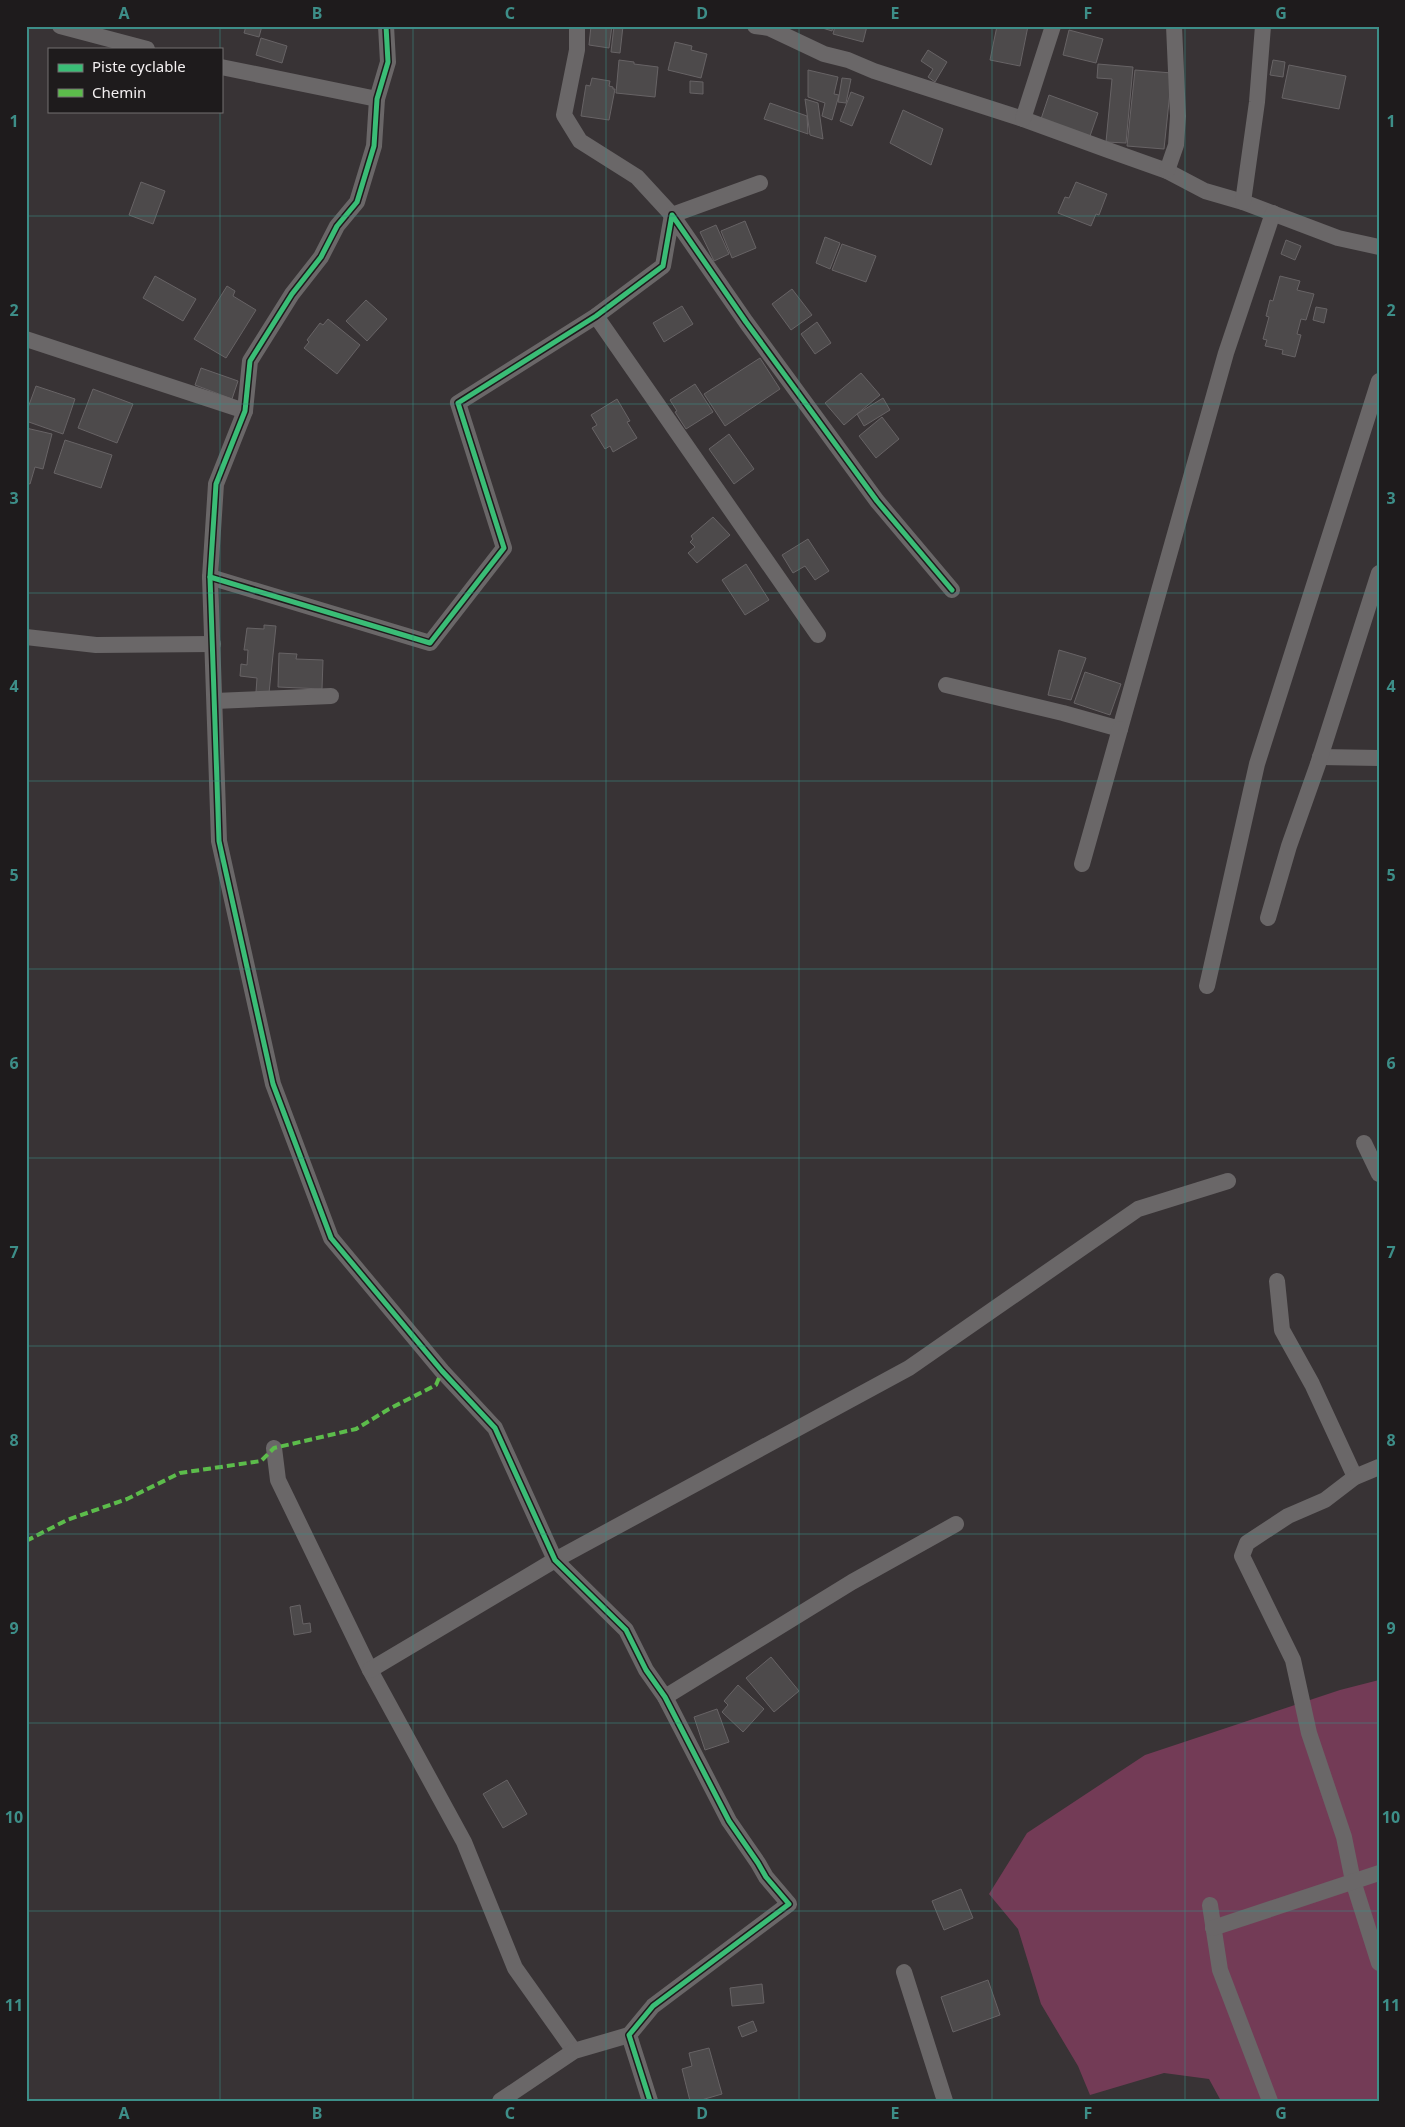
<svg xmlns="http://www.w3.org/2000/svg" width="1405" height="2127" viewBox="0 0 1405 2127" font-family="'Noto Sans',sans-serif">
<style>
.grass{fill:#733b56}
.building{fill:#4d4a4b;stroke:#676365}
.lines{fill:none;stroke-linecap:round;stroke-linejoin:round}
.street{stroke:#6a6768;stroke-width:16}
.quiet{stroke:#5cbc4b;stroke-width:4;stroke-dasharray:8 4;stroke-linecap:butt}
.cycleway-casing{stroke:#1e1b1c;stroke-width:8}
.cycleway{stroke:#3abd76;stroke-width:5}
.grid{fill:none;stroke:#3d8e88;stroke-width:1;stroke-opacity:0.55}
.neatline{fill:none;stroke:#3d8e88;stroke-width:2}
.grid-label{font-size:16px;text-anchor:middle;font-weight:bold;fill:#3d8e88}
</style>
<rect width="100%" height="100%" fill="#383335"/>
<path class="grass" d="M 1379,1680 L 1379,2101 L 1221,2101 L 1209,2079 L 1164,2073 L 1090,2095 L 1078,2066 L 1041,2004 L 1018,1929 L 989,1894 L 1027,1833 L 1145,1755 L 1340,1690 Z"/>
<g class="building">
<path d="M 246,26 L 262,26 L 259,37 L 244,33 Z"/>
<path d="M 591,26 L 612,26 L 609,48 L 589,45 Z"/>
<path d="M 614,26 L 623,26 L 620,53 L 611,52 Z"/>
<path d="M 816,26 L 833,26 L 832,31 Z"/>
<path d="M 835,26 L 867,26 L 863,42 L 833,34 Z"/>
<path d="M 997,26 L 1028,26 L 1020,66 L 990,60 Z"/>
<path d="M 1069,30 L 1103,39 L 1096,63 L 1063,55 Z"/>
<path d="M 261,38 L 287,46 L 282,63 L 256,55 Z"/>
<path d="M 675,42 L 692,46 L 691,50 L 707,54 L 701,78 L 668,70 Z"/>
<path d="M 928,50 L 947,62 L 935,82 L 928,77 L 933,69 L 921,61 Z"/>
<path d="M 619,60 L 634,62 L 634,64 L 658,67 L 655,97 L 616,93 Z"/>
<path d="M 1273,60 L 1285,62 L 1283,77 L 1270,75 Z"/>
<path d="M 1098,64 L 1133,67 L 1126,143 L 1106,142 L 1112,79 L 1097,78 Z"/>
<path d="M 1289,65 L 1346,76 L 1339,109 L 1282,98 Z"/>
<path d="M 808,70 L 838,77 L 834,94 L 839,95 L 832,120 L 822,116 L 825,103 L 808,97 Z"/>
<path d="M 1135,70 L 1172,73 L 1164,149 L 1127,146 Z"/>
<path d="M 592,78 L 610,81 L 609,86 L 613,87 L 613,89 L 615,89 L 609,120 L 581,116 L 586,85 L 590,86 Z"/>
<path d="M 842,78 L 851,79 L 846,103 L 838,102 Z"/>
<path d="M 690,81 L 703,82 L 703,94 L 690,93 Z"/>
<path d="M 851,92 L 864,97 L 852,126 L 840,121 Z"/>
<path d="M 1049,95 L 1098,113 L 1090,136 L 1041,119 Z"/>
<path d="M 805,99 L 818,103 L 823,139 L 810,135 Z"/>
<path d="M 770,103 L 807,116 L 808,134 L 764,119 Z"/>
<path d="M 903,110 L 943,129 L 931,165 L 890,143 Z"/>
<path d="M 141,182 L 165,191 L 153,224 L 129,215 Z"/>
<path d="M 1076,182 L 1107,194 L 1099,215 L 1096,214 L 1091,226 L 1058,213 L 1065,197 L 1069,198 Z"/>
<path d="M 745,221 L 756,248 L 732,258 L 721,231 Z"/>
<path d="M 716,225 L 729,254 L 714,261 L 700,232 Z"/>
<path d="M 825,237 L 840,243 L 830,269 L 816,263 Z"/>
<path d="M 1286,240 L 1301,246 L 1295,260 L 1281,254 Z"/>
<path d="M 842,244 L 876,256 L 866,282 L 832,270 Z"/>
<path d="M 155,276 L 196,299 L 183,321 L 143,298 Z"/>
<path d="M 1280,276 L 1300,281 L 1297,290 L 1314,294 L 1306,320 L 1301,319 L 1297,334 L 1301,335 L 1295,357 L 1282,354 L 1283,350 L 1265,346 L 1267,340 L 1263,339 L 1269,317 L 1266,316 L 1270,300 L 1273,301 Z"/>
<path d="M 227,286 L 235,291 L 233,296 L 256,310 L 226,358 L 194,339 Z"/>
<path d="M 792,289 L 812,315 L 791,330 L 772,304 Z"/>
<path d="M 366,300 L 387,319 L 367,341 L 346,321 Z"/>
<path d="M 682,306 L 693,324 L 664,342 L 653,323 Z"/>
<path d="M 1316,307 L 1327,309 L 1324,323 L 1313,320 Z"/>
<path d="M 328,319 L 360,345 L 337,374 L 304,348 L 309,342 L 307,340 L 320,323 L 323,325 Z"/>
<path d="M 817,322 L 831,343 L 815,354 L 801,334 Z"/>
<path d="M 760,358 L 780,389 L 725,426 L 704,394 Z"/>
<path d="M 201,368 L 238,381 L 232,399 L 195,385 Z"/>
<path d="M 861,373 L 880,395 L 844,425 L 825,403 Z"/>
<path d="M 695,384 L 713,412 L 686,429 L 675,412 L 677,411 L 670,400 Z"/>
<path d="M 36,386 L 75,399 L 63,434 L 26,421 L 26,413 Z"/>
<path d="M 93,389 L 133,404 L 117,443 L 78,428 Z"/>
<path d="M 883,398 L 890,410 L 864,426 L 857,414 Z"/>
<path d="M 617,399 L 630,421 L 627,422 L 637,438 L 613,452 L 610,446 L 605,449 L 592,428 L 597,425 L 591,415 Z"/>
<path d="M 882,417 L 899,439 L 876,458 L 859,436 Z"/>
<path d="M 26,428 L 52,434 L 43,469 L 35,467 L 30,484 L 26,483 Z"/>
<path d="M 729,434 L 754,469 L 734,484 L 709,449 Z"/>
<path d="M 65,440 L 112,455 L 101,488 L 54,473 Z"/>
<path d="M 713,517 L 730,535 L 697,563 L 688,553 L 695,547 L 690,542 L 693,539 L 691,536 Z"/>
<path d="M 808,539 L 829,571 L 815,580 L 805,566 L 793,573 L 782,555 Z"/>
<path d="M 746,564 L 769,600 L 745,615 L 722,580 Z"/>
<path d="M 264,625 L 276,626 L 269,693 L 256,692 L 257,678 L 240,676 L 241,664 L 247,665 L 248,650 L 244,650 L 247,628 L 264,629 Z"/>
<path d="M 1059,650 L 1086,658 L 1071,700 L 1048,695 Z"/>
<path d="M 279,653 L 297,654 L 296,659 L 323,660 L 322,689 L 278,687 Z"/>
<path d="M 1085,672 L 1121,684 L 1110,715 L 1074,703 Z"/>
<path d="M 300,1605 L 303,1624 L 310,1623 L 311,1632 L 294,1635 L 290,1607 Z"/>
<path d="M 771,1657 L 799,1691 L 774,1712 L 746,1678 Z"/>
<path d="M 738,1685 L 764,1709 L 743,1732 L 722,1712 L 728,1705 L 724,1701 Z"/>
<path d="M 717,1709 L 729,1742 L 705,1750 L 694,1717 Z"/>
<path d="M 507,1780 L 527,1814 L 503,1828 L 483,1794 Z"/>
<path d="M 961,1889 L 973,1918 L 944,1930 L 932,1901 Z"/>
<path d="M 988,1980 L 1000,2015 L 953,2032 L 941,1997 Z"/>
<path d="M 762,1984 L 764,2003 L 732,2006 L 730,1988 Z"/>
<path d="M 753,2021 L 757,2031 L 742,2037 L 738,2027 Z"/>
<path d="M 709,2048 L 722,2094 L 698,2101 L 690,2101 L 682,2069 L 692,2066 L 689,2053 Z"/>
</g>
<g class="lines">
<g class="street">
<path d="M 60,26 L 147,49"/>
<path d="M 386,26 L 388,62 L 377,99 L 374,146 L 357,202 L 337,226 L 321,257 L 292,294 L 250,361 L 245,411 L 216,484 L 210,577 L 219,841 L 273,1084 L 331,1238 L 442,1371 L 495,1428 L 555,1560 L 626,1630 L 646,1670 L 665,1697 L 729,1821 L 758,1863 L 766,1877 L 789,1904 L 653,2006 L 629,2035 L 650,2101"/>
<path d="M 577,26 L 577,50 L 564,115 L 580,141 L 637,177 L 672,215 L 760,183"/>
<path d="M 755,26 L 769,28 L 824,54 L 848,60 L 874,71 L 1023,119 L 1108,150 L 1167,171 L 1205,191 L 1243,202 L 1338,238 L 1379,247"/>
<path d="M 221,67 L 377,99"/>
<path d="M 1023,119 L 1053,26"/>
<path d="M 1167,171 L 1176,145 L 1178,116 L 1174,26"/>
<path d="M 1243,202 L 1257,102 L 1263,26"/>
<path d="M 596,316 L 818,635"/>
<path d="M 26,339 L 245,411"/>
<path d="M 210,577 L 430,643 L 504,548 L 458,403 L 596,316 L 663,266 L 672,215 L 746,322 L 877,501 L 952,590"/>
<path d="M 26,637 L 96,645 L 213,644"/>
<path d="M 946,685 L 1063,713 L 1120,729 L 1226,353 L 1273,213"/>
<path d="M 215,701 L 331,696"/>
<path d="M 1320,757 L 1379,758"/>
<path d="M 1082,864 L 1120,729"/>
<path d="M 1268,918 L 1289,846 L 1318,764 L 1379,573"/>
<path d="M 1207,986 L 1257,764 L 1379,381"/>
<path d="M 1364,1143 L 1379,1174"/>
<path d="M 1277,1281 L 1282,1330 L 1312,1384 L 1355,1477"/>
<path d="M 274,1448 L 278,1480 L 370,1670 L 464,1842 L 515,1968 L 574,2051"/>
<path d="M 1379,1467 L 1355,1477 L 1325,1500 L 1288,1516 L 1247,1543 L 1242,1556 L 1293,1660 L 1309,1733 L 1344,1837 L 1353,1881 L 1379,1963"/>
<path d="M 370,1670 L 555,1560 L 909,1368 L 1138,1209 L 1228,1181"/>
<path d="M 665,1697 L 852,1582 L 956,1524"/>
<path d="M 1210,1905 L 1220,1970 L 1270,2101"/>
<path d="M 1213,1928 L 1379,1873"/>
<path d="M 904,1972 L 945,2101"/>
<path d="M 500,2101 L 574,2051 L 629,2035"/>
</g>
<path class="quiet" d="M 26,1541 L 67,1520 L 127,1499 L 180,1473 L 261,1461 L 274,1448 L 356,1429 L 389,1409 L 436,1385 L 442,1371"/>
<defs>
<g id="cycleway">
<path d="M 386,26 L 388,62 L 377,99 L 374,146 L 357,202 L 337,226 L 321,257 L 292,294 L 250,361 L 245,411 L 216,484 L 210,577 L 219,841 L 273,1084 L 331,1238 L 442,1371 L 495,1428 L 555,1560 L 626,1630 L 646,1670 L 665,1697 L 729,1821 L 758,1863 L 766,1877 L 789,1904 L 653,2006 L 629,2035 L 650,2101"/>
<path d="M 210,577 L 430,643 L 504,548 L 458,403 L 596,316 L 663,266 L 672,215 L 746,322 L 877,501 L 952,590"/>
</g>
</defs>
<use href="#cycleway" class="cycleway-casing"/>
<use href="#cycleway" class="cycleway"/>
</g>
<path class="grid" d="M 220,26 L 220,49M 413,26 L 413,2101M 606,26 L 606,2101M 799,26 L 799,2101M 992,26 L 992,2101M 1185,26 L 1185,2101M 220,111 L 220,2101M 26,216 L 1379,216M 26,404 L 1379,404M 26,593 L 1379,593M 26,781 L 1379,781M 26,969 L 1379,969M 26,1158 L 1379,1158M 26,1346 L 1379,1346M 26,1534 L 1379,1534M 26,1723 L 1379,1723M 26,1911 L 1379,1911"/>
<rect width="1405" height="2127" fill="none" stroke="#1e1b1c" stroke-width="55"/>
<rect x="48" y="48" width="175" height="65" fill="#1e1b1c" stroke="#737071"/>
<rect x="58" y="64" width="25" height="8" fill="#3abd76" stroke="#737071"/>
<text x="92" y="72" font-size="15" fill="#f3eff0">Piste cyclable</text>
<rect x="58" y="89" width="25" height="8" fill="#5cbc4b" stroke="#737071"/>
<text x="92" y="98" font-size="15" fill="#f3eff0">Chemin</text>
<rect x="28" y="28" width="1350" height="2072" class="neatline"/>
<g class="grid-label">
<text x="124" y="19">A</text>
<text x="317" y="19">B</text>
<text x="510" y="19">C</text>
<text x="702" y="19">D</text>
<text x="895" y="19">E</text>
<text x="1088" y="19">F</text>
<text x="1281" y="19">G</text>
<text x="14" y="127">1</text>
<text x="1391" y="127">1</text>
<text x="14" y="316">2</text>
<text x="1391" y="316">2</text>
<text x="14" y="504">3</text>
<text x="1391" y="504">3</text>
<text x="14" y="692">4</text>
<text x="1391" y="692">4</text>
<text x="14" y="881">5</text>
<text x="1391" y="881">5</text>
<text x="14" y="1069">6</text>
<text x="1391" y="1069">6</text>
<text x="14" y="1258">7</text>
<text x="1391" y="1258">7</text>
<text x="14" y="1446">8</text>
<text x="1391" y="1446">8</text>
<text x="14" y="1634">9</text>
<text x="1391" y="1634">9</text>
<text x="14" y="1823">10</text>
<text x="1391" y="1823">10</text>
<text x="14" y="2011">11</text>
<text x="1391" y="2011">11</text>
<text x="124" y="2119">A</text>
<text x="317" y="2119">B</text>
<text x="510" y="2119">C</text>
<text x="702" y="2119">D</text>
<text x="895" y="2119">E</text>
<text x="1088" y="2119">F</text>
<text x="1281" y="2119">G</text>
</g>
</svg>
